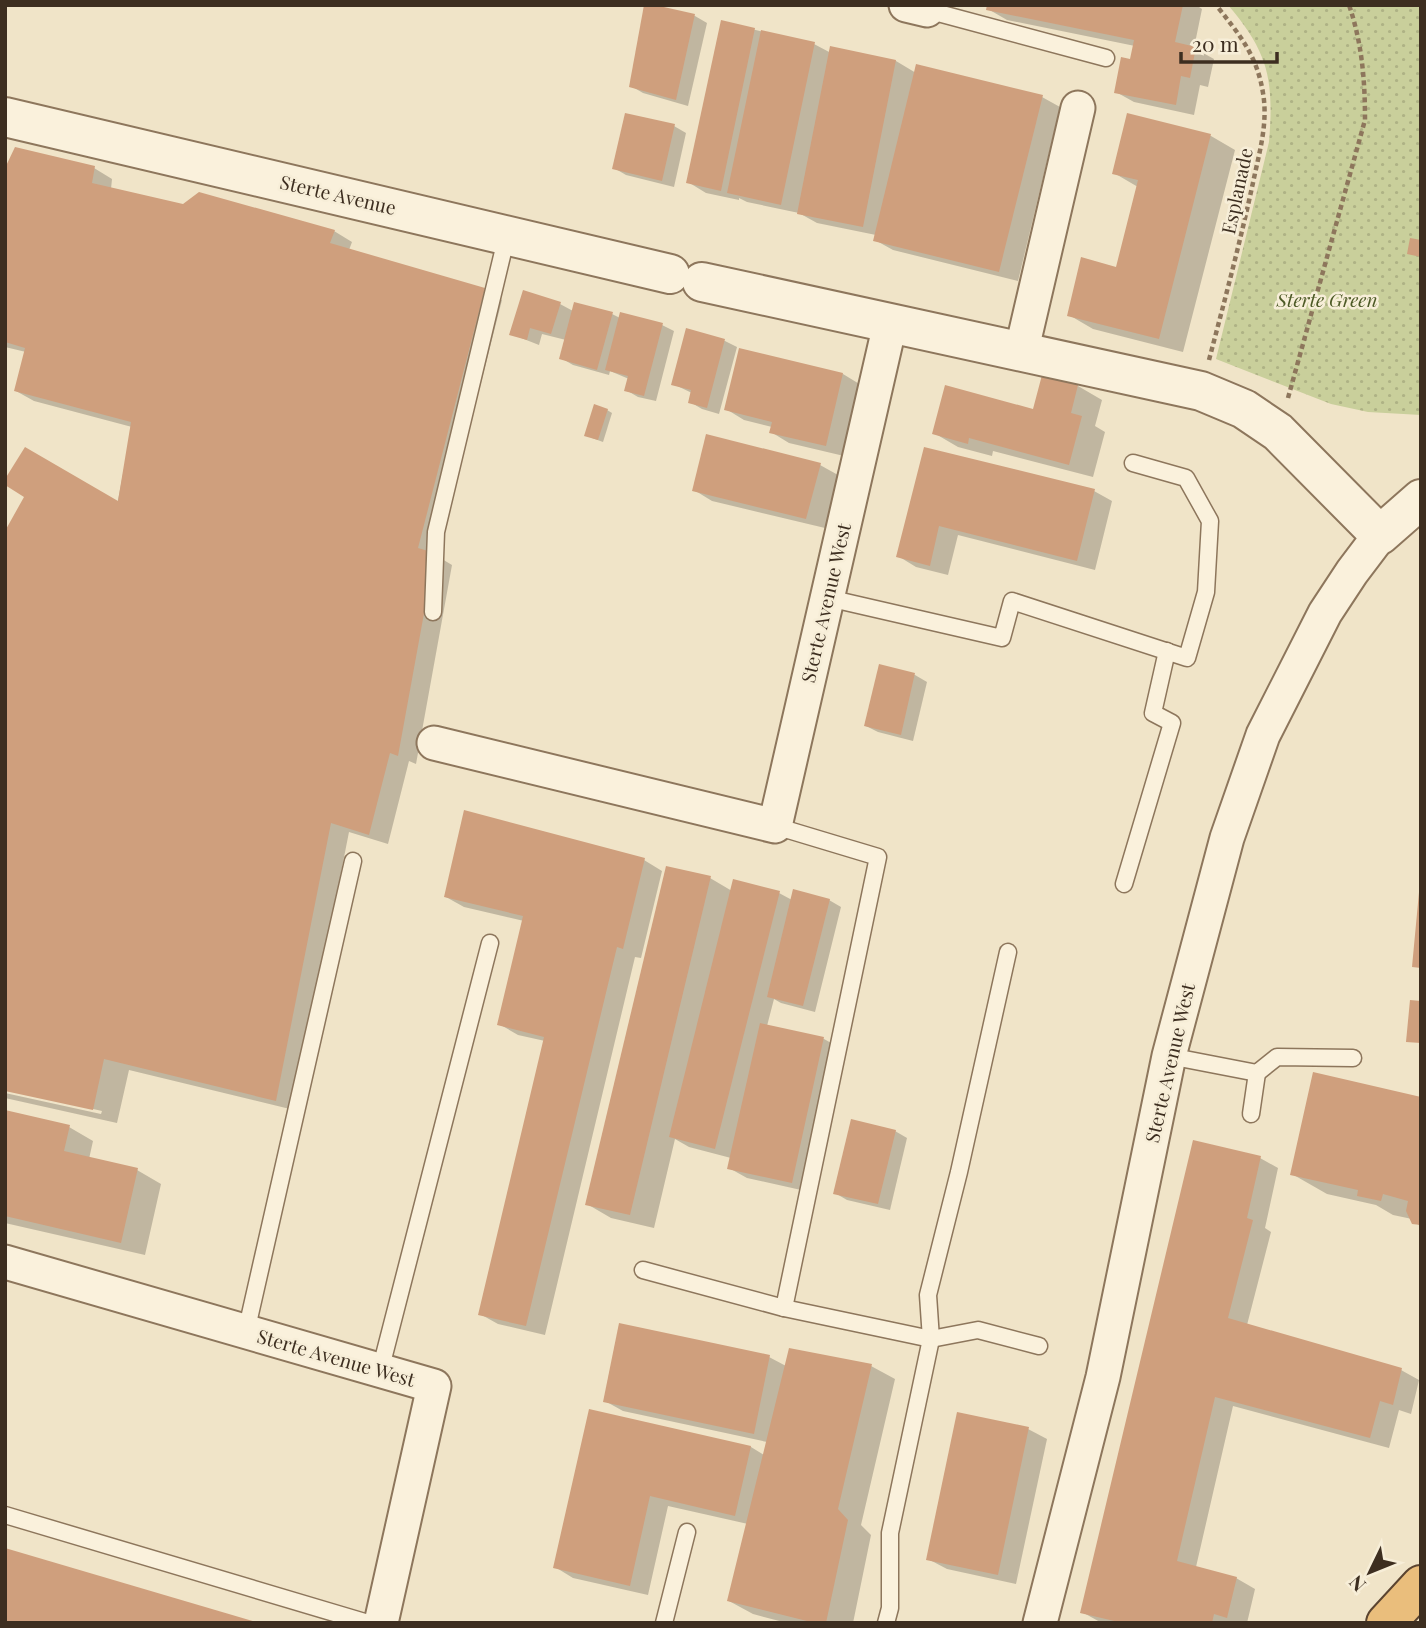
<svg xmlns="http://www.w3.org/2000/svg" width="1426" height="1628" viewBox="0 0 1426 1628" font-family="'Playfair Display',serif">
<style>
.green{fill:url(#green-dots)}
.shadow{fill:#0003}
.building{fill:#cf9f7d}
.lines{fill:none;stroke-linecap:round;stroke-linejoin:round}
.service-casing{stroke:#8d765c;stroke-width:19}
.minor-casing{stroke:#8d765c;stroke-width:37}
.tertiary-casing{stroke:#8d765c;stroke-width:42}
.trunk-casing{stroke:#5b4430;stroke-width:42}
.path{stroke:#8d765c;stroke-width:4.5;stroke-dasharray:5 3.5;stroke-linecap:butt}
.service{stroke:#faf1dc;stroke-width:16}
.minor{stroke:#faf1dc;stroke-width:33}
.tertiary{stroke:#faf1dc;stroke-width:38}
.trunk{stroke:#eabe7c;stroke-width:38}
.labels{text-anchor:middle;stroke-width:5;stroke-linejoin:round;paint-order:stroke}
.street-label{font-size:19px;fill:#3d2e20;stroke:#f7eed8}
.park-label{font-size:19px;font-style:italic;fill:#4d5a26;stroke:#f7eed8}
</style>
<defs>
<pattern id="green-dots" width="8" height="8" patternUnits="userSpaceOnUse" patternTransform="scale(1.75)"><rect width="8" height="8" fill="#c9cf9b"/><path d="M2 2h.1M6 6h.1" fill="none" stroke="#aeb285" stroke-width="1.8" stroke-linecap="round"/></pattern>
</defs>
<rect width="100%" height="100%" fill="#f0e4c8"/>
<path class="green" d="M 1228,5 L 1421,5 L 1421,415 L 1368,412 L 1331,404 L 1216,359 L 1269,142 C 1274,80 1269,53 1228,5 Z"/>
<g class="shadow">
<path d="M 646,5 L 695,16 L 707,23 L 688,106 L 643,93 L 631,86 Z"/>
<path d="M 989,5 L 1196,5 L 1202,9 L 1194,48 L 1214,59 L 1208,87 L 1200,85 L 1194,115 L 1134,102 L 1116,92 L 1132,61 L 1135,46 L 1007,20 L 988,9 Z"/>
<path d="M 722,22 L 814,44 L 831,53 L 896,61 L 916,73 L 1042,97 L 1060,107 L 1018,281 L 893,250 L 875,240 L 876,235 L 817,223 L 799,213 L 747,202 L 739,198 L 739,200 L 706,193 L 688,182 Z"/>
<path d="M 1129,115 L 1211,136 L 1235,150 L 1183,352 L 1093,329 L 1069,315 L 1117,269 L 1138,187 L 1114,173 Z"/>
<path d="M 674,126 L 686,133 L 674,187 L 626,175 L 614,168 Z"/>
<path d="M 94,168 L 112,179 L 111,189 L 183,206 L 334,231 L 352,242 L 349,250 L 484,290 L 502,300 L 437,556 L 452,565 L 416,764 L 409,761 L 388,844 L 349,832 L 294,1110 L 129,1070 L 117,1123 L 5,1098 L 5,1093 L 101,1114 L 102,1111 L 5,1089 L 132,427 L 34,401 L 16,391 L 26,352 L 5,347 L 5,170 Z"/>
<path d="M 560,304 L 573,311 L 612,314 L 620,318 L 662,325 L 674,331 L 656,401 L 638,397 L 626,390 L 629,379 L 610,371 L 609,375 L 573,365 L 561,358 L 566,340 L 542,334 L 539,345 L 511,334 Z"/>
<path d="M 687,330 L 725,341 L 737,347 L 719,414 L 702,409 L 690,402 L 692,393 L 673,384 Z"/>
<path d="M 843,374 L 861,385 L 844,456 L 789,443 L 771,432 L 772,427 L 744,420 L 726,409 Z"/>
<path d="M 1078,386 L 1102,400 L 1095,426 L 1105,432 L 1093,477 L 993,451 L 992,456 L 958,447 L 934,433 L 1034,411 Z"/>
<path d="M 607,410 L 612,413 L 603,442 L 592,438 Z"/>
<path d="M 925,449 L 1094,491 L 1112,501 L 1095,570 L 958,535 L 948,575 L 916,567 L 898,556 Z"/>
<path d="M 820,465 L 838,475 L 825,528 L 712,501 L 694,490 Z"/>
<path d="M 881,666 L 915,675 L 927,682 L 913,741 L 878,732 L 866,726 Z"/>
<path d="M 644,860 L 662,871 L 641,958 L 635,957 L 545,1335 L 498,1324 L 480,1314 L 545,1041 L 518,1035 L 499,1024 L 524,921 L 464,907 L 446,897 Z"/>
<path d="M 710,878 L 732,891 L 779,893 L 792,900 L 829,900 L 841,907 L 815,1012 L 781,1003 L 774,999 L 767,1026 L 824,1039 L 842,1049 L 810,1192 L 747,1178 L 729,1168 L 731,1158 L 689,1147 L 675,1139 L 654,1228 L 611,1218 L 587,1204 Z"/>
<path d="M 1421,1098 L 1421,1227 L 1412,1219 L 1393,1215 L 1376,1205 L 1327,1194 L 1292,1174 Z"/>
<path d="M 5,1112 L 69,1127 L 93,1141 L 89,1159 L 137,1170 L 161,1184 L 145,1255 L 5,1223 Z"/>
<path d="M 895,1131 L 907,1138 L 890,1210 L 847,1200 L 835,1193 Z"/>
<path d="M 1260,1158 L 1278,1168 L 1265,1228 L 1271,1232 L 1247,1325 L 1401,1370 L 1419,1380 L 1411,1414 L 1399,1410 L 1389,1448 L 1233,1406 L 1196,1567 L 1236,1578 L 1255,1589 L 1247,1623 L 1100,1622 L 1082,1612 Z"/>
<path d="M 769,1357 L 786,1366 L 871,1366 L 895,1379 L 861,1525 L 871,1535 L 853,1623 L 787,1623 L 753,1614 L 729,1601 L 748,1524 L 668,1506 L 648,1595 L 573,1578 L 555,1567 L 590,1411 L 751,1447 L 764,1455 L 767,1442 L 623,1411 L 605,1401 Z"/>
<path d="M 1028,1429 L 1047,1439 L 1016,1584 L 947,1569 L 928,1559 Z"/>
</g>
<g class="building">
<path d="M 644,5 L 655,5 L 695,14 L 676,100 L 629,87 Z"/>
<path d="M 987,5 L 1183,5 L 1175,42 L 1196,47 L 1190,78 L 1181,76 L 1176,105 L 1114,93 L 1121,57 L 1130,59 L 1134,40 L 986,10 Z"/>
<path d="M 721,20 L 755,28 L 721,191 L 686,183 Z"/>
<path d="M 761,30 L 815,42 L 781,205 L 727,193 Z"/>
<path d="M 830,46 L 896,60 L 863,227 L 797,214 Z"/>
<path d="M 916,64 L 1043,95 L 999,272 L 873,241 Z"/>
<path d="M 625,113 L 675,124 L 662,181 L 612,169 Z"/>
<path d="M 1127,113 L 1211,134 L 1159,339 L 1067,316 L 1081,257 L 1116,267 L 1138,180 L 1112,174 Z"/>
<path d="M 15,147 L 95,166 L 92,183 L 183,204 L 199,192 L 335,230 L 330,243 L 485,288 L 418,548 L 435,553 L 398,756 L 390,753 L 369,835 L 331,823 L 276,1101 L 104,1059 L 93,1110 L 5,1091 L 5,531 L 24,497 L 5,485 L 5,479 L 25,447 L 118,501 L 131,422 L 14,391 L 25,348 L 5,342 L 5,168 Z"/>
<path d="M 1410,238 L 1421,240 L 1421,257 L 1407,254 Z"/>
<path d="M 523,290 L 561,302 L 551,334 L 530,328 L 527,340 L 509,335 Z"/>
<path d="M 574,302 L 613,312 L 597,370 L 559,359 Z"/>
<path d="M 620,312 L 663,323 L 644,396 L 624,391 L 628,376 L 605,370 Z"/>
<path d="M 686,328 L 725,339 L 707,408 L 688,403 L 691,390 L 671,385 Z"/>
<path d="M 739,348 L 843,373 L 826,446 L 769,433 L 772,422 L 724,410 Z"/>
<path d="M 1042,375 L 1078,385 L 1071,413 L 1082,416 L 1069,465 L 969,438 L 968,444 L 932,434 L 945,385 L 1033,409 Z"/>
<path d="M 594,404 L 608,409 L 598,440 L 584,436 Z"/>
<path d="M 706,434 L 821,463 L 806,519 L 692,491 Z"/>
<path d="M 924,447 L 1095,489 L 1077,561 L 939,526 L 930,566 L 896,557 Z"/>
<path d="M 879,664 L 915,673 L 901,735 L 864,726 Z"/>
<path d="M 464,810 L 645,858 L 623,949 L 617,947 L 526,1326 L 478,1315 L 544,1037 L 497,1025 L 523,916 L 444,897 Z"/>
<path d="M 666,866 L 711,876 L 630,1215 L 585,1205 Z"/>
<path d="M 733,879 L 780,891 L 715,1149 L 669,1137 Z"/>
<path d="M 793,889 L 830,899 L 803,1006 L 767,997 Z"/>
<path d="M 1419,892 L 1421,892 L 1421,968 L 1412,967 Z"/>
<path d="M 1410,1000 L 1421,1001 L 1421,1043 L 1406,1042 Z"/>
<path d="M 760,1023 L 824,1037 L 792,1183 L 727,1169 Z"/>
<path d="M 1313,1072 L 1421,1097 L 1421,1225 L 1412,1224 L 1406,1211 L 1408,1201 L 1383,1194 L 1381,1201 L 1357,1196 L 1358,1190 L 1290,1175 Z"/>
<path d="M 5,1110 L 70,1125 L 64,1151 L 138,1168 L 121,1243 L 5,1216 Z"/>
<path d="M 851,1119 L 896,1130 L 878,1204 L 833,1194 Z"/>
<path d="M 1193,1140 L 1261,1156 L 1247,1218 L 1253,1220 L 1228,1318 L 1402,1368 L 1393,1405 L 1380,1401 L 1370,1438 L 1215,1397 L 1177,1561 L 1237,1577 L 1227,1618 L 1214,1614 L 1212,1623 L 1123,1623 L 1080,1613 Z"/>
<path d="M 619,1323 L 770,1355 L 754,1434 L 603,1402 Z"/>
<path d="M 789,1348 L 872,1364 L 838,1509 L 848,1520 L 826,1623 L 815,1623 L 727,1601 Z"/>
<path d="M 589,1409 L 751,1446 L 735,1516 L 650,1496 L 630,1586 L 553,1568 Z"/>
<path d="M 957,1412 L 1029,1427 L 998,1575 L 926,1560 Z"/>
<path d="M 5,1548 L 256,1622 L 256,1623 L 5,1623 Z"/>
</g>
<g class="lines">
<defs>
<g id="service">
<path d="M 927,10 L 1106,58"/>
<path d="M 828,598 L 1002,638 L 1012,601 L 1187,658 L 1206,592 L 1210,521 L 1186,478 L 1133,463"/>
<path d="M 433,612 L 436,532 L 507,235"/>
<path d="M 775,826 L 878,857 L 784,1308 L 931,1339 L 978,1330 L 1039,1346"/>
<path d="M 1124,884 L 1172,723 L 1153,713 L 1167,651"/>
<path d="M 1169,1056 L 1257,1073 L 1277,1057 L 1353,1058"/>
<path d="M 1251,1114 L 1257,1073"/>
<path d="M 643,1270 L 784,1308"/>
<path d="M 246,1332 L 353,861"/>
<path d="M 380,1371 L 490,943"/>
<path d="M 5,1515 L 368,1623"/>
<path d="M 664,1623 L 687,1532"/>
<path d="M 886,1623 L 890,1608 L 890,1533 L 931,1339 L 928,1295 L 959,1172 L 1008,952"/>
</g>
<g id="minor">
<path d="M 906,5 L 927,10"/>
<path d="M 1021,353 L 1078,108"/>
<path d="M 434,743 L 775,826 L 890,324"/>
<path d="M 5,1262 L 434,1386 L 381,1623"/>
<path d="M 1040,1623 L 1103,1377 L 1169,1056 L 1227,838 L 1263,735 L 1325,613 L 1352,572 L 1380,535"/>
</g>
<g id="tertiary">
<path d="M 5,117 L 670,274"/>
<path d="M 702,282 L 1201,391 L 1244,409 L 1278,432 L 1380,535 L 1421,499"/>
</g>
<path id="trunk" d="M 1386,1623 L 1421,1585"/>
</defs>
<use href="#service" class="service-casing"/>
<use href="#minor" class="minor-casing"/>
<use href="#tertiary" class="tertiary-casing"/>
<use href="#trunk" class="trunk-casing"/>
<g class="path">
<path d="M 1209,360 C 1225,299 1241,239 1254,178 C 1260,150 1268,122 1263,93 C 1257,55 1239,34 1216,5"/>
<path d="M 1288,398 L 1365,120 C 1365,80 1362,43 1349,5"/>
</g>
<use href="#service" class="service"/>
<use href="#minor" class="minor"/>
<use href="#tertiary" class="tertiary"/>
<use href="#trunk" class="trunk"/>
</g>
<g class="labels">
<g class="street-label">
<text transform="translate(1237 191) rotate(-78)" y="7">Esplanade</text>
<text transform="translate(338 195) rotate(13)" y="7">Sterte Avenue</text>
<text transform="translate(826 603) rotate(-77)" y="7">Sterte Avenue West</text>
<text transform="translate(1170 1063) rotate(-77)" y="7">Sterte Avenue West</text>
<text transform="translate(336 1358) rotate(16)" y="7">Sterte Avenue West</text>
</g>
<g class="park-label">
<text x="1327" y="307">Sterte Green</text>
</g>
</g>
<rect width="1426" height="1628" fill="none" stroke="#3d2e20" stroke-width="14"/>
<g transform="translate(1370 1572) rotate(227)" stroke="#f7eed8" stroke-width="5" paint-order="stroke">
<path d="M0-5L12 26L0 18L-12 26Z" fill="#3d2e20"/>
<text y="-10" font-size="19" font-weight="bold" text-anchor="middle" fill="#3d2e20">N</text>
</g>
<path d="M1181 52v10h96v-10" fill="none" stroke="#3d2e20" stroke-width="3.5"/>
<text x="1192" y="52" font-size="21" fill="#3d2e20" stroke="#f7eed8" stroke-width="5" paint-order="stroke">20 m</text>
</svg>
